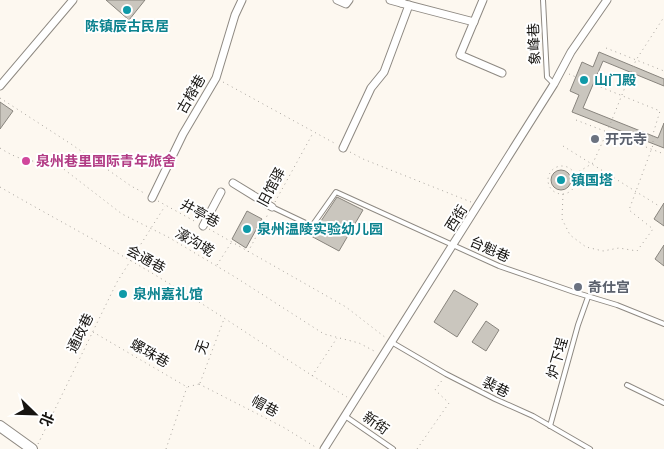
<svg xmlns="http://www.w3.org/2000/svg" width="664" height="449" viewBox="0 0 664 449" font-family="'Nunito Sans','Noto Sans SC',sans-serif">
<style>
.building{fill:#cac6be;stroke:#88847d}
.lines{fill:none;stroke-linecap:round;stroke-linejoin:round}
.lane-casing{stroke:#8e8982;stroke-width:6}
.street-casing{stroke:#8e8982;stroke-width:9}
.secondary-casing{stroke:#8e8982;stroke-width:12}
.path{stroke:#a8a49e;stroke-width:1;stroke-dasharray:1 4;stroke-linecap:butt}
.lane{stroke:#fff;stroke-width:4}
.street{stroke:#fff;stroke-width:7}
.secondary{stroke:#fff;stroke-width:10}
.culture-dot{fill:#0f9aa8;stroke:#fff;stroke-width:2}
.worship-dot{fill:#6b7280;stroke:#fff;stroke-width:2}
.hotel-dot{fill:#d1479c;stroke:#fff;stroke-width:2}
.labels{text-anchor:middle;stroke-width:4;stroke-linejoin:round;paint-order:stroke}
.culture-label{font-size:14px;font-weight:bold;fill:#0d838f;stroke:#fff;text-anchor:start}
.street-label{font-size:14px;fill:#161411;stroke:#fff}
.worship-label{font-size:14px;font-weight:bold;fill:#5b616d;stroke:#fff;text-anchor:start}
.hotel-label{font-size:14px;font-weight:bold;fill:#b23c85;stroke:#fff;text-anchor:start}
</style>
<rect width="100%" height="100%" fill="#fdf8f0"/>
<g class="building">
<path d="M 106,0 L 145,0 L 129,20 Z"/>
<path d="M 599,52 L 664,79 L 664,86 L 603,61 L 583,108 L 658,138 L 664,123 L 664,148 L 572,112 L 579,95 L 570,91 L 582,62 L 593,67 Z"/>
<path d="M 0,102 L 13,111 L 0,129 Z"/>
<circle cx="561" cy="180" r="10"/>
<path d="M 337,197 L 363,210 L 339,251 L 311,236 Z"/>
<path d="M 664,203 L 664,226 L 654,219 Z"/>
<path d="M 247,211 L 262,219 L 246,248 L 232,239 Z"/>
<path d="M 664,245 L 664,266 L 655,259 Z"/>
<path d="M 454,290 L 478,304 L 457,337 L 434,322 Z"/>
<path d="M 486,321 L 499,330 L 486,351 L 472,342 Z"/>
</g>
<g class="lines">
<defs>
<g id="lane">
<path d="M 543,0 L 547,77 L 554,84"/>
<path d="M 272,207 L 312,226 L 336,192 L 499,266 L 574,292 L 617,305 L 664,324"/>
<path d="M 393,343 L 446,374 L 495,399 L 533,416 L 590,449"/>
<path d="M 627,385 L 664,403"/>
<path d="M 345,416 L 393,449"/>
<path d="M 550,426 L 578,325 L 588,297"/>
</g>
<g id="street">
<path d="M 337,0 L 346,4 L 349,0"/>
<path d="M 390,0 L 401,3"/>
<path d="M 402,0 L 401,3 L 474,22"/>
<path d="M 483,0 L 460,55 L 502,73"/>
<path d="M 0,86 L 73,0"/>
<path d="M 343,148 L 371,88 L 384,72 L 409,5"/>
<path d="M 233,183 L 272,207"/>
<path d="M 152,198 L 183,134 L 216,78 L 235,15 L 242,0"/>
<path d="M 203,226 L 221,192"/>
<path d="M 324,449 L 554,84 L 571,52 L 607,0"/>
</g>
<path id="secondary" d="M 0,426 L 32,449"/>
</defs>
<use href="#lane" class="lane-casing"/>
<use href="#street" class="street-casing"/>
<use href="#secondary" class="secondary-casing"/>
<g class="path">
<path d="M 606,48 L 664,71"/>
<path d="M 569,74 L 576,77"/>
<path d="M 223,82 L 336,144"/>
<path d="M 0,98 L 71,144 L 131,186 L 146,194"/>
<path d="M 576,120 L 664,154"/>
<path d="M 563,146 L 659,206"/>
<path d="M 0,148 C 17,159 32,164 52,160 L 122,214 L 168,237 L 235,277 L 324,334 L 359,343 L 376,352"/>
<path d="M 350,152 L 363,159 L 471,202"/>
<circle cx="562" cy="180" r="14"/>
<path d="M 575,174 L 593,163 L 607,132 L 636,60 L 664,17"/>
<path d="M 0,187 C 55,219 111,248 165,281 C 227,318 285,360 347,397"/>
<path d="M 563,194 L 562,219 L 570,235 L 586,247 L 603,251 L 619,248 L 637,251 L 653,229 L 629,210 L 653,145 L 653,134 L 660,111 L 593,84"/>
<path d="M 158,201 L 196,222"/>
<path d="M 275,202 L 313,133"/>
<path d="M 209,229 L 346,307 L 386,338"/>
<path d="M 248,252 L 268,214"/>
<path d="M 217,265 L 231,243"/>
<path d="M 93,332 L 187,387 L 199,384"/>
<path d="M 312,376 L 337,338"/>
<path d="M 200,383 L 224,319"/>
<path d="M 199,384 L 283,427 L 317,448"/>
<path d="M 38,444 L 117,282 L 165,206"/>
<path d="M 166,449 L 187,387"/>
<path d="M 417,449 L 449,403 L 435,390 L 443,379"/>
</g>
<use href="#lane" class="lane"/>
<use href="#street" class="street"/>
<use href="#secondary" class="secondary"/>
</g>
<g class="culture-dot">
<circle cx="127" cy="10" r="5"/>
<circle cx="584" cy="80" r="5"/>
<circle cx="561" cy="180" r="5"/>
<circle cx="247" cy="229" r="5"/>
<circle cx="123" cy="294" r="5"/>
</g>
<g class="worship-dot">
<circle cx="595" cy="139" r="5"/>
<circle cx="578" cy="287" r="5"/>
</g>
<circle class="hotel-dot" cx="26" cy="161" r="5"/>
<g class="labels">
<g class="culture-label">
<text x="127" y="31" text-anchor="middle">陈镇辰古民居</text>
<text x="594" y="85">山门殿</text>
<text x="571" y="185">镇国塔</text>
<text x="257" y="234">泉州温陵实验幼儿园</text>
<text x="133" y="299">泉州嘉礼馆</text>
</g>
<g class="street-label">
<text transform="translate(534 44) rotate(-93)" y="5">象峰巷</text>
<text transform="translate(191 94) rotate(-60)" y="5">古榕巷</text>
<text transform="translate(271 187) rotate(-62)" y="5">旧馆驿</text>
<text transform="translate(200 213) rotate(29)" y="5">井亭巷</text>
<text transform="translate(456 218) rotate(-58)" y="5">西街</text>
<text transform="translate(195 242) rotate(30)" y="5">濠沟墘</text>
<text transform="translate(490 249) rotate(24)" y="5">台魁巷</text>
<text transform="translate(146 259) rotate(29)" y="5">会通巷</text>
<text transform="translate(80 333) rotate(-64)" y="5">通政巷</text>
<text transform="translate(202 347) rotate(-70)" y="5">无</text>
<text transform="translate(150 353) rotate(30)" y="5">螺珠巷</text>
<text transform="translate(557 358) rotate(-74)" y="5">炉下埕</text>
<text transform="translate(496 387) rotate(26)" y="5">裴巷</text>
<text transform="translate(265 406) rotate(28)" y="5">帽巷</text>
<text transform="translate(376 423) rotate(35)" y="5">新街</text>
</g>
<g class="worship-label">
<text x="605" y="144">开元寺</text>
<text x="588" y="292">奇仕宫</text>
</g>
<g class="hotel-label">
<text x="36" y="166">泉州巷里国际青年旅舍</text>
</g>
</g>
<g transform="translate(35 414) rotate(113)" stroke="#ffffff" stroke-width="4" paint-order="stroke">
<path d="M0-4L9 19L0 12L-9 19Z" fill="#161411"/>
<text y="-8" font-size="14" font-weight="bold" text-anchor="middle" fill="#161411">北</text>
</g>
</svg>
